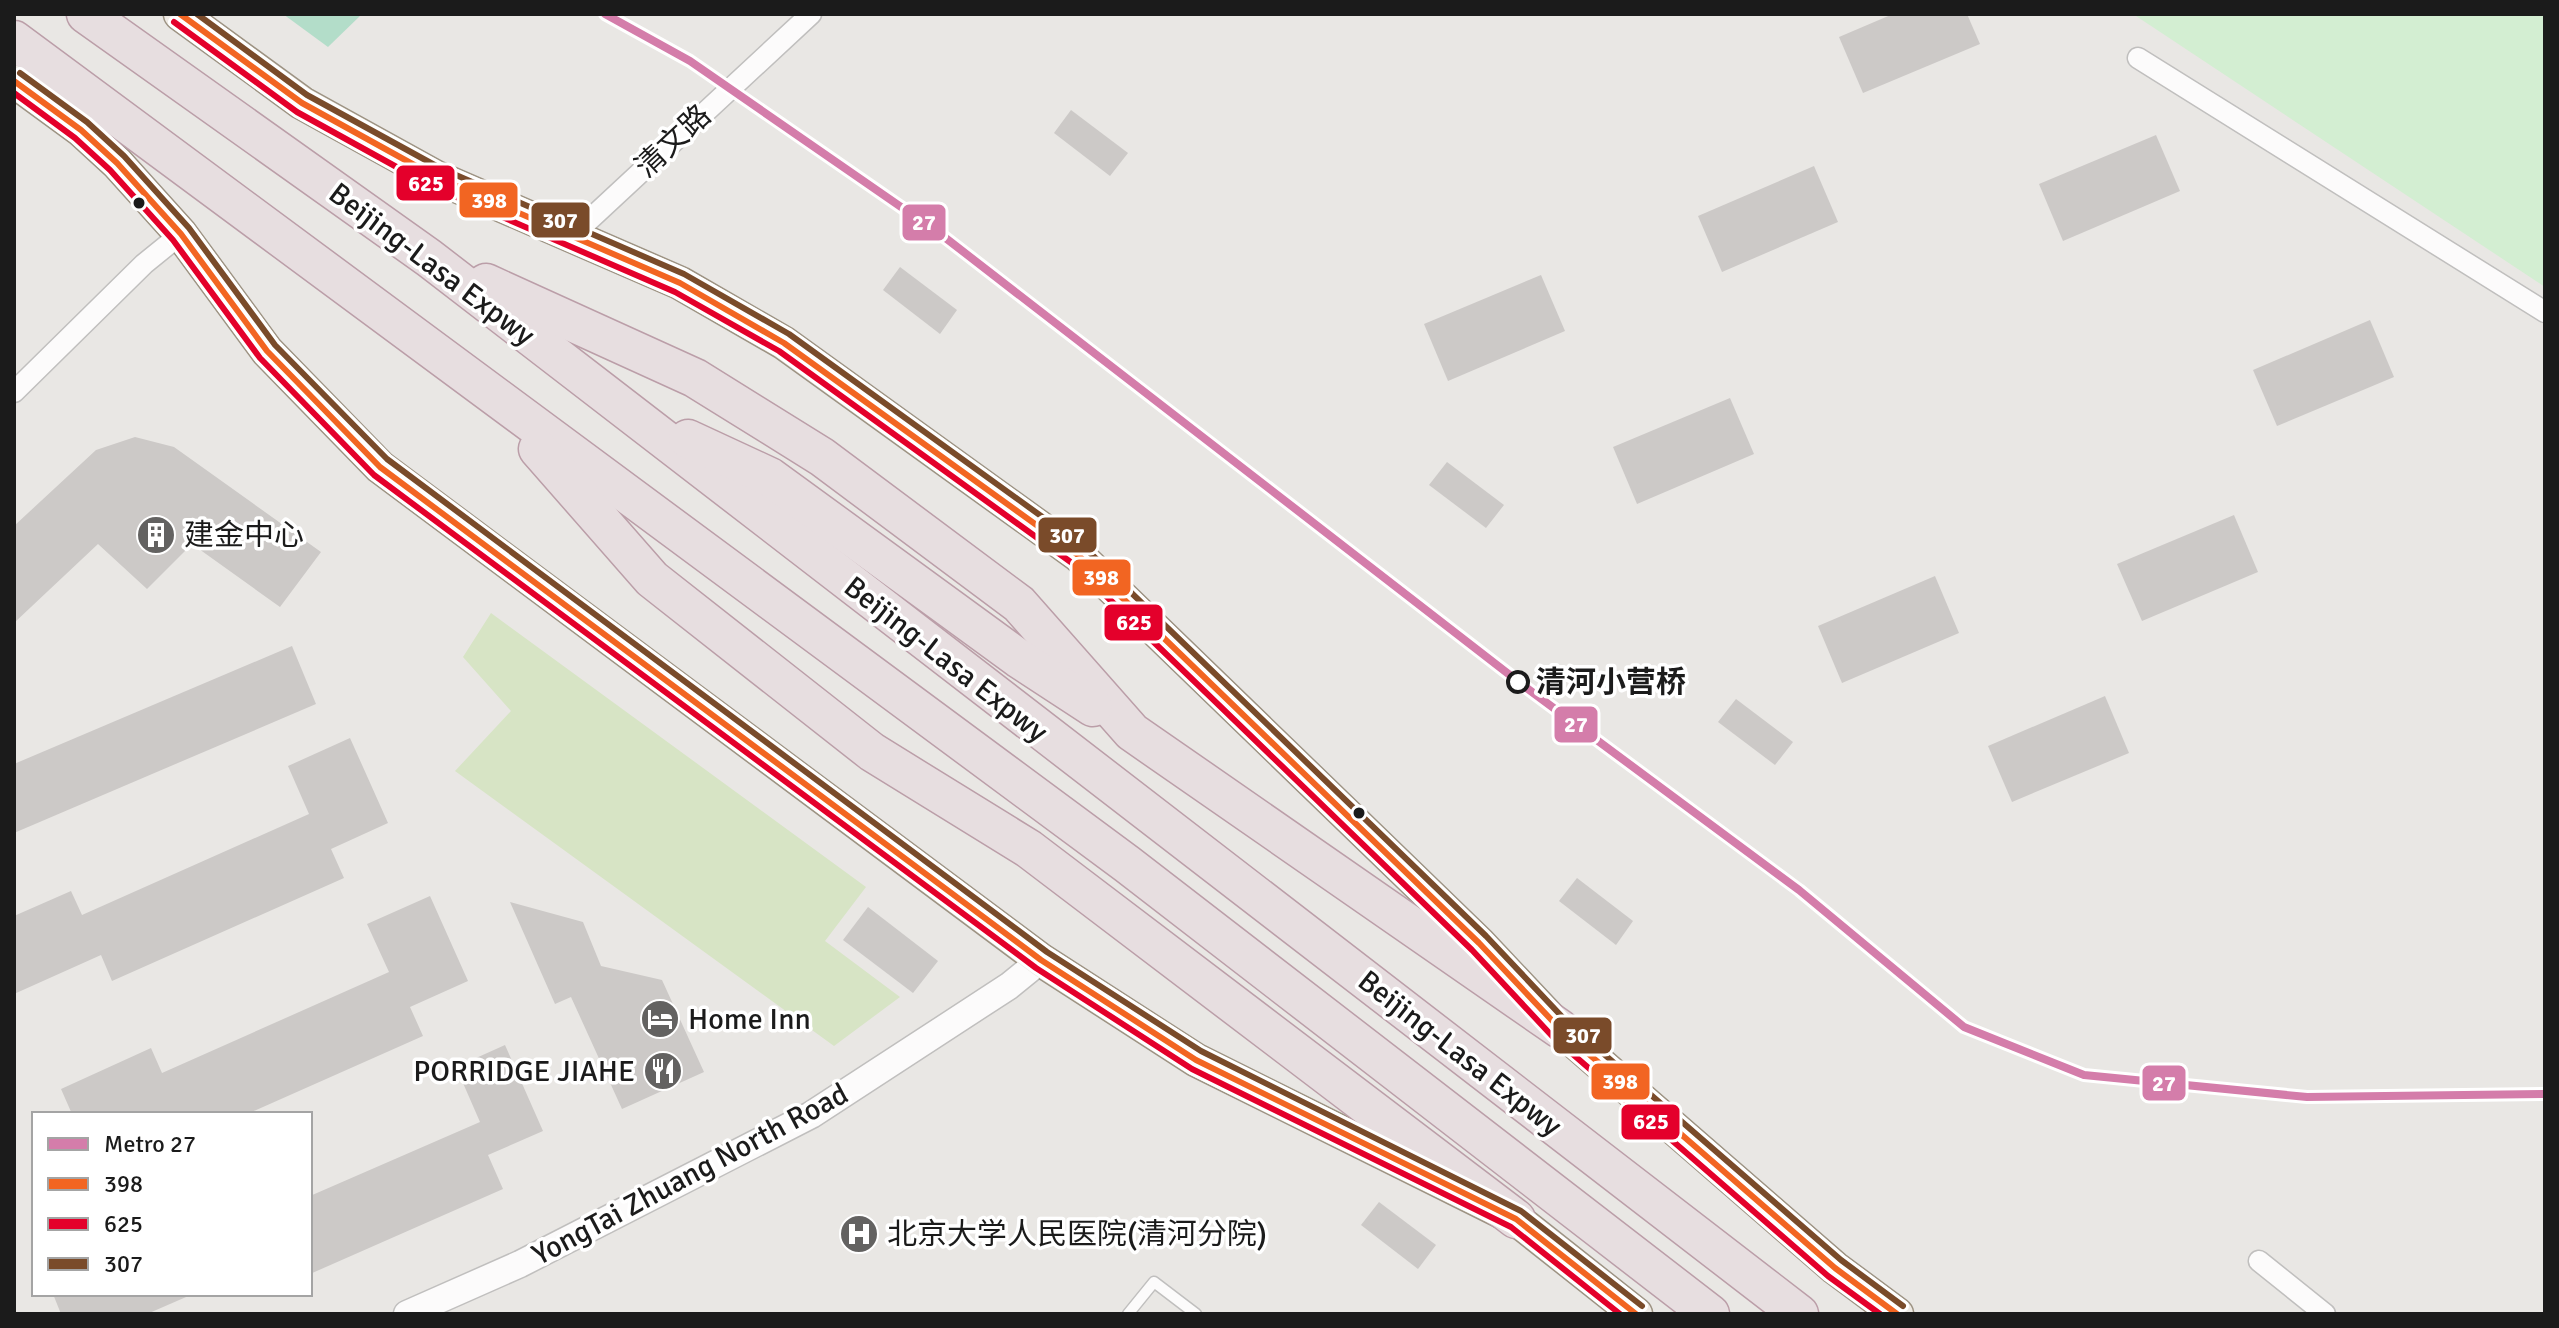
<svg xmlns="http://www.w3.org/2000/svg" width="2559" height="1328" viewBox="0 0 2559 1328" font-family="Signika,'Noto Sans SC',sans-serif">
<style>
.grass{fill:#d7e4c5}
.park{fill:#d3eed2}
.pitch{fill:#b3ddc9}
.building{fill:#ccc9c7}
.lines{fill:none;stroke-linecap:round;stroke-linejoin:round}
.service-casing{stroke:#c0bfbe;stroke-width:13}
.minor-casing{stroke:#c0bfbe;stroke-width:23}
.tertiary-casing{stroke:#c0bfbe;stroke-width:29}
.primary-casing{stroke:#9d9383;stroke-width:35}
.motorway-casing{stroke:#bb9ea8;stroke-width:41}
.service{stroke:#fcfbfb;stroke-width:10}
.minor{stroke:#fcfbfb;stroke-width:20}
.tertiary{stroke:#fcfbfb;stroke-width:26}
.primary{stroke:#eeeae4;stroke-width:32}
.motorway{stroke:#e7dee0;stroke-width:38}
.bus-1-casing{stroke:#fff;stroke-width:12}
.bus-2-casing{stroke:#fff;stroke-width:12}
.bus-3-casing{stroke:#fff;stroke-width:12}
.bus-1{stroke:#f26522;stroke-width:6}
.bus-2{stroke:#e4002b;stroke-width:6}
.bus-3{stroke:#7a4b2a;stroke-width:6}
.metro-1-casing{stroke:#fff;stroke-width:14}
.metro-1{stroke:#d47daa;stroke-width:8}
.bus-dot{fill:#1b1b1b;stroke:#fff;stroke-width:3}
.stop-dot{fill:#fff;stroke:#1b1b1b;stroke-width:4}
.labels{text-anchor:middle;stroke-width:7;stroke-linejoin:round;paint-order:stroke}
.street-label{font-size:30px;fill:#1b1b1b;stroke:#fff}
.poi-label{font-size:30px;fill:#1b1b1b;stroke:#fff;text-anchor:start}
.stop-label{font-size:30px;font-weight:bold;fill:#1b1b1b;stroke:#fff;text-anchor:start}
.line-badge{stroke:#fff;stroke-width:3}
.badge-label{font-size:22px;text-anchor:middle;font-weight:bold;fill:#fff}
</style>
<rect width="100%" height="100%" fill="#e9e7e4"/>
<path class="grass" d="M 491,613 L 866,887 L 825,941 L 900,997 L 834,1046 L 455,771 L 511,711 L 463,657 Z"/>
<path class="park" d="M 2133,14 L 2545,14 L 2545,287 Z"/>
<path class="pitch" d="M 283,14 L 362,14 L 328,47 Z"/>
<g class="building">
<path d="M 1893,14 L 1967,14 L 1980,44 L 1863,93 L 1839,37 Z"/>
<path d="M 1071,110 L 1128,153 L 1110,176 L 1054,133 Z"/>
<path d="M 2156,135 L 2180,191 L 2063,241 L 2039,184 Z"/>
<path d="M 1814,166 L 1838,222 L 1722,272 L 1698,216 Z"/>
<path d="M 900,267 L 957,310 L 940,334 L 883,290 Z"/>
<path d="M 1541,275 L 1565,331 L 1448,381 L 1424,324 Z"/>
<path d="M 2370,320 L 2394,377 L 2277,426 L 2253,370 Z"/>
<path d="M 1730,398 L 1754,454 L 1637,504 L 1613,447 Z"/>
<path d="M 135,437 L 174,447 L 321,552 L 280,607 L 192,544 L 147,589 L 98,544 L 14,623 L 14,526 L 96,450 Z"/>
<path d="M 1447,462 L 1504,505 L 1486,528 L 1429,485 Z"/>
<path d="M 2234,515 L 2258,572 L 2142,621 L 2117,564 Z"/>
<path d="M 1935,576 L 1959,633 L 1842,683 L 1818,626 Z"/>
<path d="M 292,646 L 316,704 L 14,833 L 14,764 Z"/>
<path d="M 2105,696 L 2129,753 L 2012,802 L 1988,746 Z"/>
<path d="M 1736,699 L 1793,742 L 1775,765 L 1718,722 Z"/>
<path d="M 350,738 L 388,823 L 331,849 L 344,878 L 112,981 L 101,955 L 14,994 L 14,916 L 71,891 L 82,915 L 309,814 L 288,766 Z"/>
<path d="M 1577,878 L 1633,921 L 1616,945 L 1559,901 Z"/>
<path d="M 430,896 L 468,981 L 410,1007 L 423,1036 L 247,1114 L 72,1114 L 61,1089 L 151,1048 L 162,1073 L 389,972 L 367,924 Z"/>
<path d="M 510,902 L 583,922 L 601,966 L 662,980 L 704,1072 L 622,1109 L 571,997 L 555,1004 Z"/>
<path d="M 868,907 L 938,961 L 913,993 L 843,940 Z"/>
<path d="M 505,1045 L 543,1131 L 488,1155 L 503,1189 L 310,1274 L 310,1196 L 480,1122 L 456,1067 Z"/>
<path d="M 1379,1202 L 1436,1245 L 1418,1269 L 1361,1225 Z"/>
<path d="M 53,1294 L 193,1294 L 147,1314 L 61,1314 Z"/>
</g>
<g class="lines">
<defs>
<path id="service" d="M 1128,1314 L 1154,1282 L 1196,1314"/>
<g id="minor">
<path d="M 2138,58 L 2545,312"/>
<path d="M 572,236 L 811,14"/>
<path d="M 14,392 L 144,264 L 181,234"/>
<path d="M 2259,1261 L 2325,1314"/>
</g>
<path id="tertiary" d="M 407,1314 L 520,1264 L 811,1115 L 1009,986 L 1041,960"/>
<g id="primary">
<path d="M 180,14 L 302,103 L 436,177 L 680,283 L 784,343 L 1078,555 L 1479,943 L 1560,1029 L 1835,1268 L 1897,1314"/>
<path d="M 14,81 L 81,130 L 117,163 L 181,234 L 267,351 L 380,467 L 1041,960 L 1196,1060 L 1516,1219 L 1636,1314"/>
</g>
<g id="motorway">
<path d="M 86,14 L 429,258 L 1799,1314"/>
<path d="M 14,40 L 1127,864 L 1710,1314"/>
<path d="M 486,283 L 695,378 L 822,457 L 1019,604 L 1132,732 L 1560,1029"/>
<path d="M 688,439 L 770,477 L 1018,658 L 1093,707"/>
<path d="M 538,449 L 652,579 L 872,752 L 1029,849 L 1516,1219"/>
</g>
</defs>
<use href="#service" class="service-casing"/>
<use href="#minor" class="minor-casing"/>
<use href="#tertiary" class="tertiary-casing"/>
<use href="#primary" class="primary-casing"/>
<use href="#motorway" class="motorway-casing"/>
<use href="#service" class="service"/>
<use href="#minor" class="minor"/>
<use href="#tertiary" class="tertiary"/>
<use href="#primary" class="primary"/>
<use href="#motorway" class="motorway"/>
<defs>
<g id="bus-1">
<path d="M 180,14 L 302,103 L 436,177 L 680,283 L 784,343 L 1078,555 L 1479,943 L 1560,1029 L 1835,1268 L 1897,1314"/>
<path d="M 14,81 L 81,130 L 117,163 L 181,234 L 267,351 L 380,467 L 1041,960 L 1196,1060 L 1516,1219 L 1636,1314"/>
</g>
<g id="bus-2">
<path d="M 174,22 L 297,112 L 431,186 L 675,292 L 779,351 L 1072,563 L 1472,950 L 1553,1037 L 1828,1276 L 1880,1314"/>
<path d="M 14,93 L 75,138 L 110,170 L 173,240 L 260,358 L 374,475 L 1036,968 L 1192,1069 L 1511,1227 L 1620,1314"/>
</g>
<g id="bus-3">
<path d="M 197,14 L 307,95 L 440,168 L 684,274 L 789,334 L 1084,547 L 1486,936 L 1567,1022 L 1841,1260 L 1903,1306"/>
<path d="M 20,73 L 87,122 L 124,156 L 189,228 L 275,345 L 387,459 L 1047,952 L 1201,1051 L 1521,1211 L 1642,1306"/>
</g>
</defs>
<use href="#bus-1" class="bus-1-casing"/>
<use href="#bus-2" class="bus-2-casing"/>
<use href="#bus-3" class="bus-3-casing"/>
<use href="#bus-1" class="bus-1"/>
<use href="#bus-2" class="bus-2"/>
<use href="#bus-3" class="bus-3"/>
<defs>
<path id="metro-1" d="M 605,14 L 690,61 L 943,236 L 1528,689 L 1799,890 L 1964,1027 L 2084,1075 L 2307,1097 L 2545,1094"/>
</defs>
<use href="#metro-1" class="metro-1-casing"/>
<use href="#metro-1" class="metro-1"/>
</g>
<defs>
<symbol id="building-disc" viewBox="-11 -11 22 22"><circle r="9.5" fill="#636261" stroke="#fff"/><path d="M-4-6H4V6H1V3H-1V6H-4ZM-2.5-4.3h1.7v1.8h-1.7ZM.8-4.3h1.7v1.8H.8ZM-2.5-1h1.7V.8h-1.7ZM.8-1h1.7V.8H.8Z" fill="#fff"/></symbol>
<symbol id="hotel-disc" viewBox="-11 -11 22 22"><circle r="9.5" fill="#636261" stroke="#fff"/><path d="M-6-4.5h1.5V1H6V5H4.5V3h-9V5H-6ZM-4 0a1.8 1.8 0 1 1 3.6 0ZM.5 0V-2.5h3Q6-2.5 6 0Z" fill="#fff"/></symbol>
<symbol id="restaurant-disc" viewBox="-11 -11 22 22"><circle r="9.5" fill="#636261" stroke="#fff"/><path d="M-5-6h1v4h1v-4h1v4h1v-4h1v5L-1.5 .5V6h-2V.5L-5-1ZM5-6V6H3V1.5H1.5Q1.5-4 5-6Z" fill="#fff"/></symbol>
<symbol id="hospital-disc" viewBox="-11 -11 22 22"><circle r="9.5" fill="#636261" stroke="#fff"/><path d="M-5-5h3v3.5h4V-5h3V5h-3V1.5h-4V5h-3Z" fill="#fff"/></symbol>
</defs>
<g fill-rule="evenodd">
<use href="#building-disc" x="134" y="513" width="44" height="44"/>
<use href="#hotel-disc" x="638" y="997" width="44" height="44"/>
<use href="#restaurant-disc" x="641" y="1049" width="44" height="44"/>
<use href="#hospital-disc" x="837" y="1212" width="44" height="44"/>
</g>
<g class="bus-dot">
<circle cx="139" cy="203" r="7"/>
<circle cx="1359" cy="813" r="7"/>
</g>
<circle class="stop-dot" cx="1518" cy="682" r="10"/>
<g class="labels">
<g class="street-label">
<text transform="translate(673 141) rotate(-43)" y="10">清文路</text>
<text transform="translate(432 264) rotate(37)" y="10">Beijing-Lasa Expwy</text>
<text transform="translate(946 659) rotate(38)" y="10">Beijing-Lasa Expwy</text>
<text transform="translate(1460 1053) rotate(38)" y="10">Beijing-Lasa Expwy</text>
<text transform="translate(690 1174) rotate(-28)" y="10">YongTai Zhuang North Road</text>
</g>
<g class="poi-label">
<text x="184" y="545">建金中心</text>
<text x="688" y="1029">Home Inn</text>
<text x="635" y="1081" text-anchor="end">PORRIDGE JIAHE</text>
<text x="887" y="1244">北京大学人民医院(清河分院)</text>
</g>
<g class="stop-label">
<text x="1536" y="692">清河小营桥</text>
</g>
</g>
<g class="line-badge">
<rect x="395" y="164" width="61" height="38" rx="8" fill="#e4002b"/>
<rect x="458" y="181" width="61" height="38" rx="8" fill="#f26522"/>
<rect x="530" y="201" width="61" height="38" rx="8" fill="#7a4b2a"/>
<rect x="901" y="203" width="46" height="39" rx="8" fill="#d47daa"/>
<rect x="1037" y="516" width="61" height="38" rx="8" fill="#7a4b2a"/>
<rect x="1071" y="558" width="61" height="39" rx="8" fill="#f26522"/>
<rect x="1103" y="603" width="61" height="39" rx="8" fill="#e4002b"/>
<rect x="1553" y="705" width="46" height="39" rx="8" fill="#d47daa"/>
<rect x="1552" y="1016" width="61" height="39" rx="8" fill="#7a4b2a"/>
<rect x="1590" y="1062" width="61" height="39" rx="8" fill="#f26522"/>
<rect x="2141" y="1064" width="46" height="38" rx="8" fill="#d47daa"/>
<rect x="1620" y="1103" width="61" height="38" rx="8" fill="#e4002b"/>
</g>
<g class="badge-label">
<text x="426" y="191">625</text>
<text x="489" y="208">398</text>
<text x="560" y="228">307</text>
<text x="924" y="230">27</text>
<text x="1067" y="543">307</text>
<text x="1101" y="585">398</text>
<text x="1134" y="630">625</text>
<text x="1576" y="732">27</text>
<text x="1583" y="1043">307</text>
<text x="1620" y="1089">398</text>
<text x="2164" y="1091">27</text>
<text x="1651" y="1129">625</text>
</g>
<rect width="2559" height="1328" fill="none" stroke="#1b1b1b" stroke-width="32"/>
<rect x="32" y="1112" width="280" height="184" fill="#ffffff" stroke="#a4a4a4" stroke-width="2"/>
<rect x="48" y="1138" width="40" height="12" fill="#d47daa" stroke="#a4a4a4" stroke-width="2"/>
<text x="104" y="1152" font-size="24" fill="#1b1b1b">Metro 27</text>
<rect x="48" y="1178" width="40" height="12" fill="#f26522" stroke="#a4a4a4" stroke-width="2"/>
<text x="104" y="1192" font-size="24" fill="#1b1b1b">398</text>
<rect x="48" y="1218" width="40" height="12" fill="#e4002b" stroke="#a4a4a4" stroke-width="2"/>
<text x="104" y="1232" font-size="24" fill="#1b1b1b">625</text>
<rect x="48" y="1258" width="40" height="12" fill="#7a4b2a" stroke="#a4a4a4" stroke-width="2"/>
<text x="104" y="1272" font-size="24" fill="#1b1b1b">307</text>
</svg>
